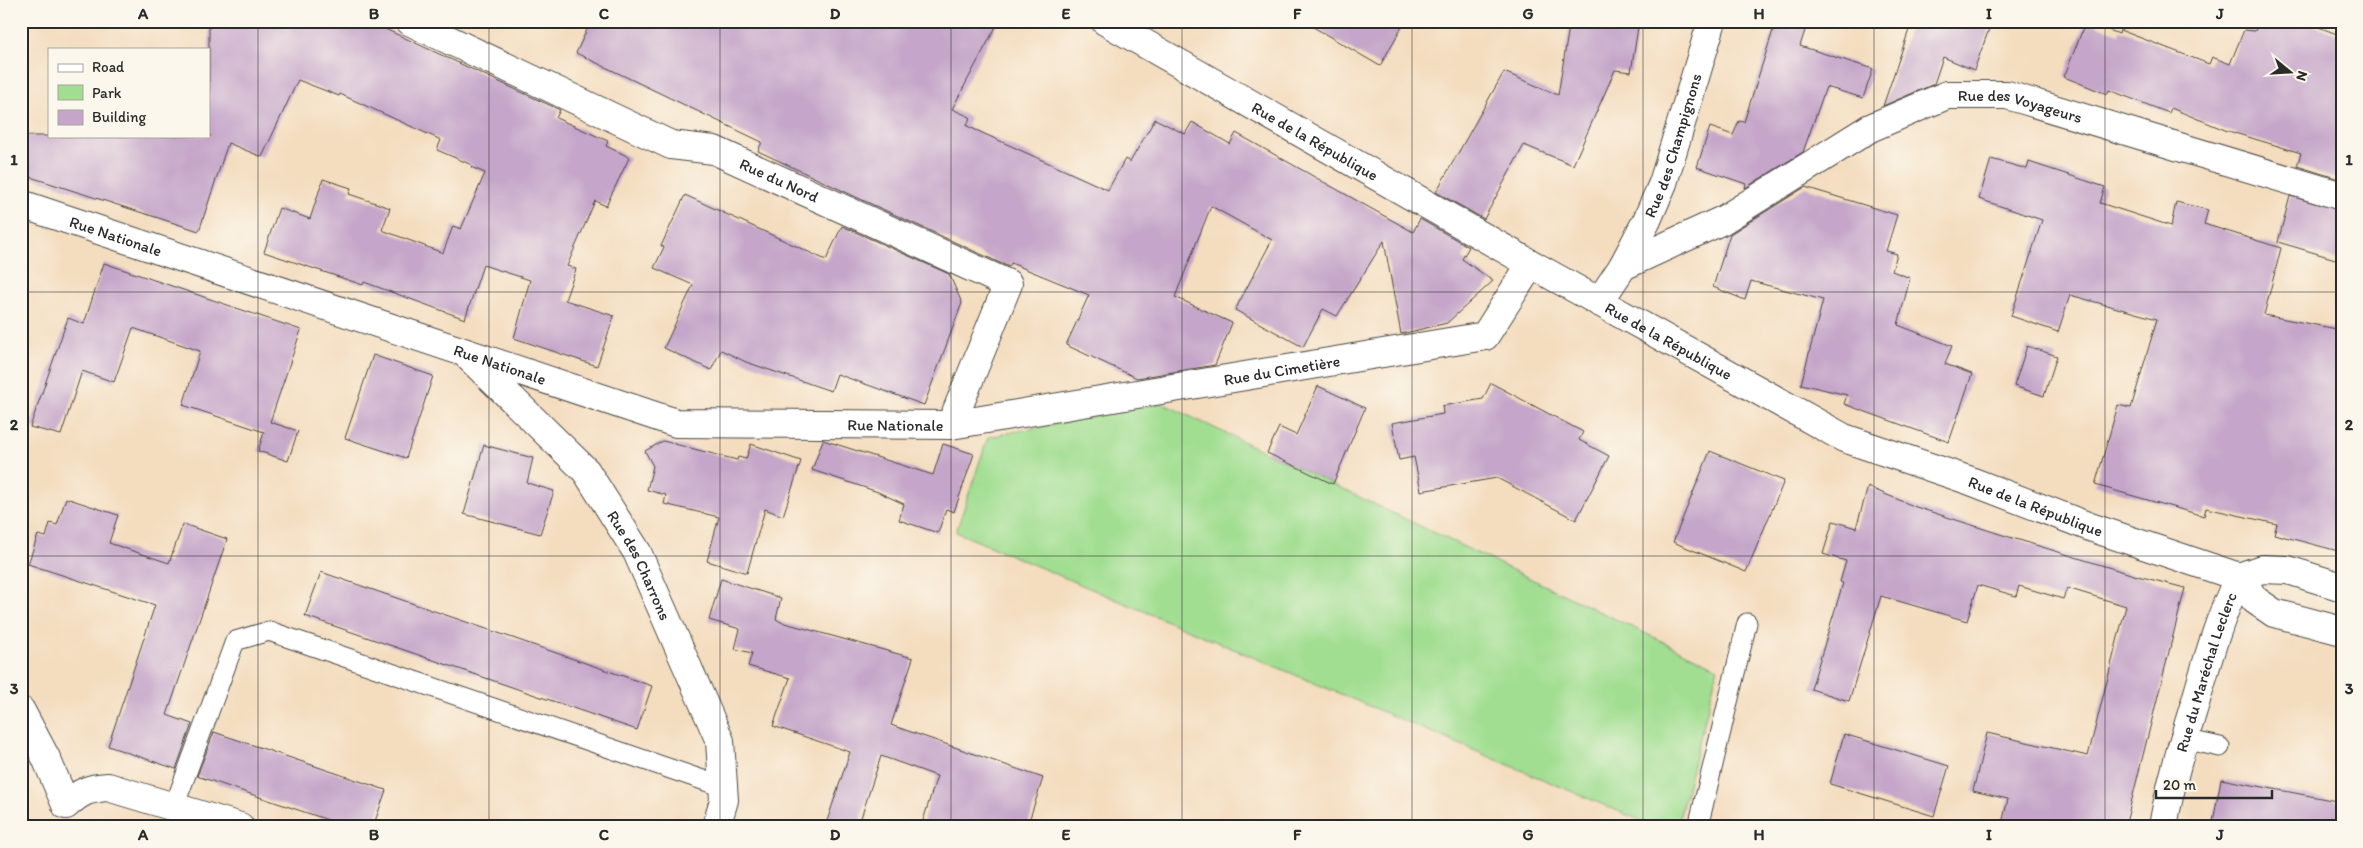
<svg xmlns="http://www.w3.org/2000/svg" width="2363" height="848" viewBox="0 0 2363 848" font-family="Itim,sans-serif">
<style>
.green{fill:#a1de91;stroke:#66845e}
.building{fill:#c5a5c9}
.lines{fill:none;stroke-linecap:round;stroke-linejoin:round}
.service-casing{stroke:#494641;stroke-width:21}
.minor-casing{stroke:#494641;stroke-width:30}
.tertiary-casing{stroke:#494641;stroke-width:30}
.secondary-casing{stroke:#494641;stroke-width:30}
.service{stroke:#fff;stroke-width:19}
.minor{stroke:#fff;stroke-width:28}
.tertiary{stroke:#fff;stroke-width:28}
.secondary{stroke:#fff;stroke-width:28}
.grid{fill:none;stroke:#2b2b2b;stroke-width:1;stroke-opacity:0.55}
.labels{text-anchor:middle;stroke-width:4.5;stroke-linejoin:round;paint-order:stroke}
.street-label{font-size:16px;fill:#2b2b2b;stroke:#fbf7ec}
.neatline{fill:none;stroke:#2b2b2b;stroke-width:2}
.grid-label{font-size:16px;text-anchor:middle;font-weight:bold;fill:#2b2b2b}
</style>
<rect width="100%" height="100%" fill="#fbf7ec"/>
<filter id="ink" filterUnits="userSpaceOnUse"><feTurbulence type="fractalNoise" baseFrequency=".02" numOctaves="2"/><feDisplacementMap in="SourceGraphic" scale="10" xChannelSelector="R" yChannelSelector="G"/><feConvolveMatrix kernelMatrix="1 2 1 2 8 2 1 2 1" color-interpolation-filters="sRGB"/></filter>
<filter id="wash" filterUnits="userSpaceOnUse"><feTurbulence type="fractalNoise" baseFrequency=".0096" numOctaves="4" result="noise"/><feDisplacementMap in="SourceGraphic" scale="20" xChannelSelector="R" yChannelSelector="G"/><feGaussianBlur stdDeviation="1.12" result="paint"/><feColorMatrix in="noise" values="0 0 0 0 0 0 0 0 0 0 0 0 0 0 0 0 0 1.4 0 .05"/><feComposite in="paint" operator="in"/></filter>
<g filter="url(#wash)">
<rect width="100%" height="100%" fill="#f4ddbf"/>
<path class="green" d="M 1162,403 L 1718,668 L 1677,827 L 1656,827 L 956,532 L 988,437 Z"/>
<g id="blocks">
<g class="building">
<path d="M 209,21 L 368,21 L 560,110 L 556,118 L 608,141 L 606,146 L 625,155 L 629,158 L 606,206 L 595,201 L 567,266 L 576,269 L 565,300 L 614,316 L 597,366 L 514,338 L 530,280 L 483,265 L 465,319 L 364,282 L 363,285 L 264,252 L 279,208 L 310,219 L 323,179 L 351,188 L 349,194 L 390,208 L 382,230 L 443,253 L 453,226 L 461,229 L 485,173 L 471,167 L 472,165 L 437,150 L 441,140 L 340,94 L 339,96 L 298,80 L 262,157 L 228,143 L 199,231 L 21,174 L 21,136 L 211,136 L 209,135 Z"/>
<path d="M 591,21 L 999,21 L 952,109 L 970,117 L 967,126 L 1108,190 L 1125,159 L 1130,162 L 1155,119 L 1185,134 L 1192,122 L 1230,144 L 1236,133 L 1413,232 L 1420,219 L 1469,247 L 1462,259 L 1493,281 L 1447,323 L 1401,334 L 1384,241 L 1337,316 L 1323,309 L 1303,347 L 1235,310 L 1272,240 L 1211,206 L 1175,297 L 1232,323 L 1215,365 L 1137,378 L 1066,345 L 1089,295 L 1011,263 L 1009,267 L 856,197 L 758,151 L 762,142 L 576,53 Z"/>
<path d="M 1303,21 L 1405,21 L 1380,66 Z"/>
<path d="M 1570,21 L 1639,21 L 1631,72 L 1615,70 L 1573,165 L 1524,145 L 1484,219 L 1436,192 L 1504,72 L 1558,95 Z"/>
<path d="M 1776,21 L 1808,21 L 1800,46 L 1873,69 L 1863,98 L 1826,87 L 1803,152 L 1745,188 L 1746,184 L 1697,167 L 1710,127 L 1733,135 L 1739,121 L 1744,122 Z"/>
<path d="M 1912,21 L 1992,21 L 1974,70 L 1943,57 L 1934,84 L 1883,106 Z"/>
<path d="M 2086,21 L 2119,34 L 2120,30 L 2209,64 L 2212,57 L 2230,64 L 2244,30 L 2255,31 L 2259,21 L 2303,21 L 2342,36 L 2342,180 L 2297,166 L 2301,153 L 2225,130 L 2171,108 L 2169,113 L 2109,90 L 2107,94 L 2064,77 Z"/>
<path d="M 1991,159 L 2027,169 L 2029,162 L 2105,187 L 2100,203 L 2171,226 L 2176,202 L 2208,210 L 2204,224 L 2281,248 L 2264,315 L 2342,330 L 2342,552 L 2274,534 L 2277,524 L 2206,508 L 2204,516 L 2095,485 L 2118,405 L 2131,408 L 2157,319 L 2070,295 L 2058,332 L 2011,316 L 2042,220 L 1979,199 Z"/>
<path d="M 1805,187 L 1897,215 L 1886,251 L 1897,254 L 1892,271 L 1910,278 L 1898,325 L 1952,346 L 1945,364 L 1972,374 L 1949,442 L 1844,404 L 1847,395 L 1801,384 L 1823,300 L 1751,281 L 1745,300 L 1713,287 L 1730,234 Z"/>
<path d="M 685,195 L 826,260 L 842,226 L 949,274 L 962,303 L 924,405 L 837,374 L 831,391 L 746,362 L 721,350 L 711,370 L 664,348 L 693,285 L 654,268 L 664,247 L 661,246 Z"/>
<path d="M 2290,196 L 2342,211 L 2342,261 L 2278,242 Z"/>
<path d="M 104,263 L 301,330 L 270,422 L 298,431 L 288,461 L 258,451 L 264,432 L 183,405 L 200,351 L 133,328 L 114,382 L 82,371 L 61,435 L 30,427 L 68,318 L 84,324 Z"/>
<path d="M 2027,346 L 2057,356 L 2044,396 L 2014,386 Z"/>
<path d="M 373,355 L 433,376 L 406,458 L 345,438 Z"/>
<path d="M 1491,383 L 1583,432 L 1579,440 L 1609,456 L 1576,520 L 1497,478 L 1421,491 L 1414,457 L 1399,460 L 1392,423 L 1443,414 L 1442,406 L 1483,399 Z"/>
<path d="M 1318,386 L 1365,408 L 1333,484 L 1267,453 L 1279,427 L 1296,435 Z"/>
<path d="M 823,440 L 933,475 L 943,444 L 974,454 L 954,512 L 946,509 L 938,533 L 899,520 L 904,504 L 878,492 L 812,470 Z"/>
<path d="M 663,441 L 737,460 L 738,457 L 746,459 L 751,444 L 801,461 L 783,516 L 765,509 L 747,573 L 707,561 L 719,517 L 664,504 L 666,495 L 647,490 L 653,466 L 645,451 Z"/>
<path d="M 484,445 L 533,458 L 527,483 L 554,491 L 540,534 L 464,514 Z"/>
<path d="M 1710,451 L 1784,481 L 1746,572 L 1673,542 Z"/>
<path d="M 1868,487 L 1916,507 L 2006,536 L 2134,575 L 2185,588 L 2125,827 L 2001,827 L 2008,799 L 1973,791 L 1987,733 L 2088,756 L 2126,606 L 2067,588 L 2063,599 L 2019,586 L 2016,596 L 1978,585 L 1967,621 L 1881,596 L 1849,701 L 1811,689 L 1843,583 L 1840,582 L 1846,561 L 1823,554 L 1833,521 L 1856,528 Z"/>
<path d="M 66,498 L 118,515 L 109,543 L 169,563 L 183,524 L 227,539 L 167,715 L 192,724 L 176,769 L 108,746 L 155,605 L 28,564 L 38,535 L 46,537 L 50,523 L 57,525 Z"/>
<path d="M 321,572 L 652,686 L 637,730 L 305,616 Z"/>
<path d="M 721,579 L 781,598 L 776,619 L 781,622 L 913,658 L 891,725 L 1043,778 L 1027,827 L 921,827 L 937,776 L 881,756 L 858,827 L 825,827 L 850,752 L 773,726 L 790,678 L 748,666 L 752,653 L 735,649 L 740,629 L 709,620 Z"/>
<path d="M 214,732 L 386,790 L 373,827 L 349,827 L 197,776 Z"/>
<path d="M 1844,734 L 1949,766 L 1934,816 L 1830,784 Z"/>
<path d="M 2221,779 L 2342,802 L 2342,827 L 2212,827 Z"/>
</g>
</g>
</g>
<g filter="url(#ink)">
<use href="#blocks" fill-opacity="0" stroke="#494641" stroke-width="1"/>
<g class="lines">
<defs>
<g id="service">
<path d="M 2184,739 L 2220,747"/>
<path d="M 174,807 L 235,641 L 269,631 L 723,787"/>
<path d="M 1698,827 L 1747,623"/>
</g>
<g id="minor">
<path id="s1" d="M 409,21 L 671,145 L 714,150 L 1008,284 L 951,425"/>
<path id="s2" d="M 21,204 L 676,423 L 951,425 L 1485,336 L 1531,264"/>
<path id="s3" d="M 1623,266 L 1647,220 L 1663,183 L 1712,21"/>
<path id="s4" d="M 1599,302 L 1623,266 L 1723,220 L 1870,128 L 1947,95 L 2007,95 L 2342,196"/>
<path id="s5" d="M 469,357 L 586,471 L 637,552 L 720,741 L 724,800 L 716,827"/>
<path d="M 21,711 L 46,758 L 66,805 C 80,792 89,788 108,787 L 240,827"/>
</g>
<g id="tertiary">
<path id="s6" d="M 2163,827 C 2170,784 2183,742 2196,700 C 2208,658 2220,616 2239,577"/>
</g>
<g id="secondary">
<path id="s7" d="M 1105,21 L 1531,264 L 1844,438 L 1968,480 L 2090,527 L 2239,577 L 2262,569 L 2288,570 L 2342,587"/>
<path d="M 2239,577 L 2255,600 L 2274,613 L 2342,631"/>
</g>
</defs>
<use href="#service" class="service-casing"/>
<use href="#minor" class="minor-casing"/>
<use href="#tertiary" class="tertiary-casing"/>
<use href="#secondary" class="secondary-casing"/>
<use href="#service" class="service"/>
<use href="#minor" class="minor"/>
<use href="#tertiary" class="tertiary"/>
<use href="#secondary" class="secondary"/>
</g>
</g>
<path class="grid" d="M 258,21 L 258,827M 489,21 L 489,827M 720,21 L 720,827M 951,21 L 951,827M 1182,21 L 1182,827M 1412,21 L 1412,827M 1643,21 L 1643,827M 1874,21 L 1874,827M 2105,21 L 2105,827M 21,292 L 2342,292M 21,556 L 2342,556"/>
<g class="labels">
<g class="street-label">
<text dy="6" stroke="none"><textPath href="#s4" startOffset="485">Rue des Voyageurs</textPath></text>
<text dy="6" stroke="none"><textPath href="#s7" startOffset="242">Rue de la République</textPath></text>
<text dy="6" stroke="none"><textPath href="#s3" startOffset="131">Rue des Champignons</textPath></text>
<text dy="6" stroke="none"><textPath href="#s1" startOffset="405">Rue du Nord</textPath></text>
<text dy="6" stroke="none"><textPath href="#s2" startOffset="100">Rue Nationale</textPath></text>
<text dy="6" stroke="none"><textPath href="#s7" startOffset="648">Rue de la République</textPath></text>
<text dy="6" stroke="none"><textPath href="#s2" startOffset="505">Rue Nationale</textPath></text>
<text dy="6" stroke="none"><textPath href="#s2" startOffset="1301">Rue du Cimetière</textPath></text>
<text dy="6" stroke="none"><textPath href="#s2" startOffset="910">Rue Nationale</textPath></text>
<text dy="6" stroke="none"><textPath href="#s7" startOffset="1052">Rue de la République</textPath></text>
<text dy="6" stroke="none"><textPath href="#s5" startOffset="272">Rue des Charrons</textPath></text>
<text dy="6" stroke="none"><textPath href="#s6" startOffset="161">Rue du Maréchal Leclerc</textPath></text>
</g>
</g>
<rect width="2363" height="848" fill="none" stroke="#fbf7ec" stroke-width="55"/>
<rect x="48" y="48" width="162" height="90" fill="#fbf7ec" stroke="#a8a59f"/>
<rect x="58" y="64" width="25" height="8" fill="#ffffff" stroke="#a8a59f"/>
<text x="92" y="72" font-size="15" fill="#2b2b2b">Road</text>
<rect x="58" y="85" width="25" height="15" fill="#a1de91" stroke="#a8a59f"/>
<text x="92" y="98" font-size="15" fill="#2b2b2b">Park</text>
<rect x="58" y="110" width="25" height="15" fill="#c5a5c9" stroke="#a8a59f"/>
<text x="92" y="122" font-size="15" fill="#2b2b2b">Building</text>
<g transform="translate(2290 72) rotate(108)" stroke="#fbf7ec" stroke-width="4" paint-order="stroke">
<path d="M0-4L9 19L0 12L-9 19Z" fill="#2b2b2b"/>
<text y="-8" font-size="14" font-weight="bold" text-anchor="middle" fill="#2b2b2b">N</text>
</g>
<path d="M2156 790v8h116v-8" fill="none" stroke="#2b2b2b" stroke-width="2.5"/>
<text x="2163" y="790" font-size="15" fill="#2b2b2b" stroke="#fbf7ec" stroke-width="4" paint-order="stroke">20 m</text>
<rect x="28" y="28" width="2308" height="792" class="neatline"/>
<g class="grid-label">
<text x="143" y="19">A</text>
<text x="374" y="19">B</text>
<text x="604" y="19">C</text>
<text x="835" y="19">D</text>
<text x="1066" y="19">E</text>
<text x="1297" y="19">F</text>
<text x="1528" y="19">G</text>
<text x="1759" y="19">H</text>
<text x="1989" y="19">I</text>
<text x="2220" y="19">J</text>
<text x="14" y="165">1</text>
<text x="2349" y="165">1</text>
<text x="14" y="430">2</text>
<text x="2349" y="430">2</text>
<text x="14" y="694">3</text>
<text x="2349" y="694">3</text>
<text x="143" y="840">A</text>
<text x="374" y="840">B</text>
<text x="604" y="840">C</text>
<text x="835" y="840">D</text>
<text x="1066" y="840">E</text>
<text x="1297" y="840">F</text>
<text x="1528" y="840">G</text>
<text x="1759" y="840">H</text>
<text x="1989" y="840">I</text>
<text x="2220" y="840">J</text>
</g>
</svg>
